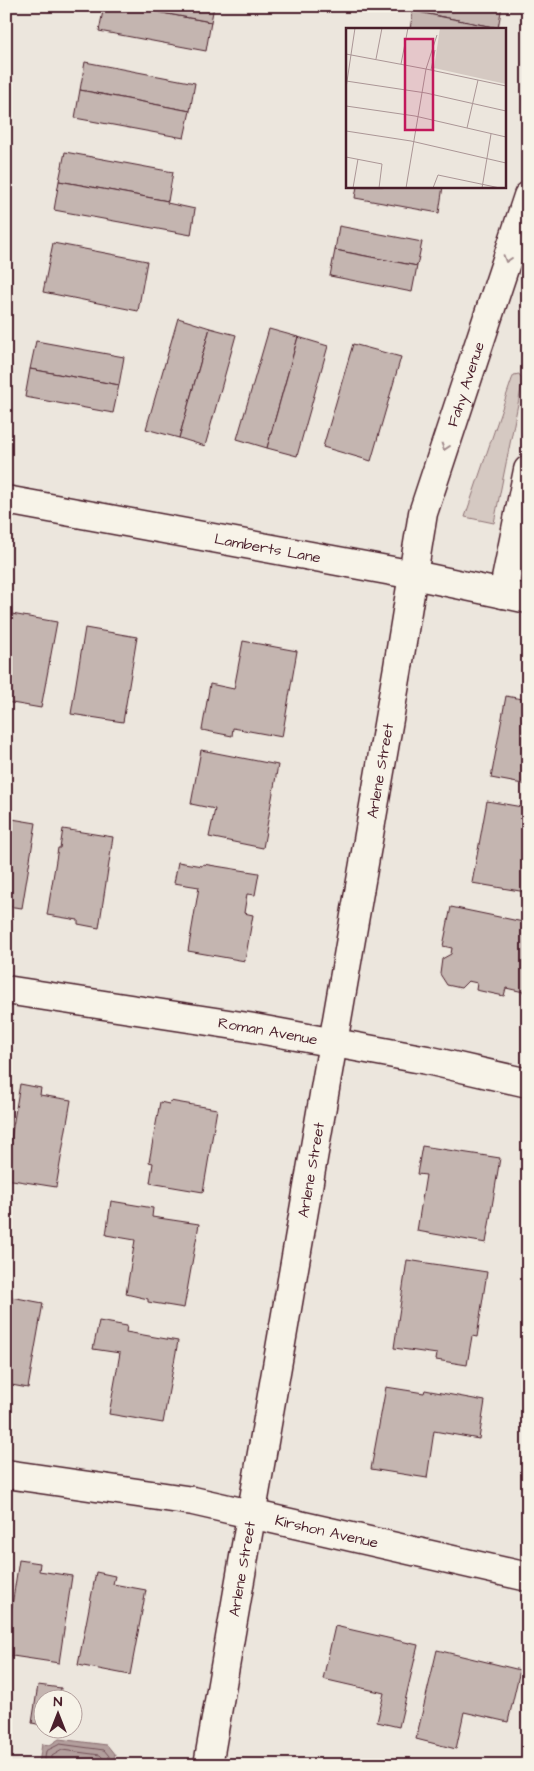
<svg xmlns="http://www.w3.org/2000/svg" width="534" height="1771" viewBox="0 0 534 1771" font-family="'Architects Daughter',sans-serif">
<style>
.green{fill:#d5c9c2;stroke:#907476}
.water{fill:#b39f9d;stroke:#896c6f}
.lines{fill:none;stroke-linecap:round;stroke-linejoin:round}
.shore{stroke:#745259;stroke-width:1}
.building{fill:#c4b5b0;stroke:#4a1f2b}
.street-casing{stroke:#4a1f2b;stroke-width:31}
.secondary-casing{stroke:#4a1f2b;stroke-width:31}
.street{stroke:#f7f3e8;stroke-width:28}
.secondary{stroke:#f7f3e8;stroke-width:28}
.oneway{stroke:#a0898a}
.labels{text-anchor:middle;stroke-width:4;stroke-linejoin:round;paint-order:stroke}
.street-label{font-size:15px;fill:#4a1f2b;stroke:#f7f3e8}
.inset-road{fill:none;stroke:#ab9696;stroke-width:1}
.view{fill:#c2185b;fill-opacity:0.15;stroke:#c2185b;stroke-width:2.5}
.inset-edge{fill:none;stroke:#4a1f2b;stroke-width:2.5}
</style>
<rect width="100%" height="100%" fill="#ece6dd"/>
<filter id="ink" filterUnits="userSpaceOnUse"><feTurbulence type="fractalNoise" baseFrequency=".02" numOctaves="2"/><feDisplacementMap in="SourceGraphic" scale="10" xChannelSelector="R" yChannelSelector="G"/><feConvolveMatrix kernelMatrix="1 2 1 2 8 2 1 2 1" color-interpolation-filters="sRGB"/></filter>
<g filter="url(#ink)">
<path class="green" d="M 519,374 L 522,379 L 522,384 L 494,523 L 465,517 L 512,379 L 514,375 Z"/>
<path class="water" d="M 59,1739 L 107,1745 L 115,1755 L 113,1765 L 47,1765 L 39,1763 L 42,1744 L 50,1745 Z"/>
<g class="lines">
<g class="shore">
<path d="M 44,1765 L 46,1751 L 60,1744 L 104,1750 L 109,1756 L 109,1765"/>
<path d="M 51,1765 L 52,1756 L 62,1750 L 100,1755 L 103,1758 L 102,1765"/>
</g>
</g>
<g class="building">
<path d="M 104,6 L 125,6 L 211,22 L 206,51 L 99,31 Z"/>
<path d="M 125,6 L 214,6 L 211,22 Z"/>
<path d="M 415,6 L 502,6 L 498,28 L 413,11 Z"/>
<path d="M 413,11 L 498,28 L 497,29 L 410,29 Z"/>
<path d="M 85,62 L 195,83 L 190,111 L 80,90 Z"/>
<path d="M 80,90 L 190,111 L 184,138 L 75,118 Z"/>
<path d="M 65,152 L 173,172 L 168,201 L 59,181 Z"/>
<path d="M 59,181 L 168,201 L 167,203 L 195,209 L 191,235 L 54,210 Z"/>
<path d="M 357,186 L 443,186 L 439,213 L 355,198 Z"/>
<path d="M 339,226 L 422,242 L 417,266 L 335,250 Z"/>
<path d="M 53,243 L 147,261 L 138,311 L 43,292 Z"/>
<path d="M 335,250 L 417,266 L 412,292 L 330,276 Z"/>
<path d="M 178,318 L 210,328 L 179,438 L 146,429 Z"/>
<path d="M 210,328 L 236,335 L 205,446 L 179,438 Z"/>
<path d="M 269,329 L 298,337 L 267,448 L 237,439 Z"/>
<path d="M 298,337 L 328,346 L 297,456 L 267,448 Z"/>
<path d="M 36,341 L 124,357 L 119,385 L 30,369 Z"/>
<path d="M 353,344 L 401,357 L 371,461 L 323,447 Z"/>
<path d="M 30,369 L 119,385 L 113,413 L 25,397 Z"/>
<path d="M 6,613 L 57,622 L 41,708 L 6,702 Z"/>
<path d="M 85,628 L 137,637 L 123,722 L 71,714 Z"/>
<path d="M 243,641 L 297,651 L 282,737 L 233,728 L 232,736 L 202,730 L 210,684 L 234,689 Z"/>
<path d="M 506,696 L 528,700 L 528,785 L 491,778 Z"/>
<path d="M 201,750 L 278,765 L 263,848 L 209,837 L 215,809 L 191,804 Z"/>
<path d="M 487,801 L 528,808 L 526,892 L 472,883 Z"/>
<path d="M 6,818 L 36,823 L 22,908 L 6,906 Z"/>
<path d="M 63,829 L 113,837 L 99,928 L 78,924 L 78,920 L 47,915 L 58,848 L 60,848 Z"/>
<path d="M 178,862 L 202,866 L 203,864 L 259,873 L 255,895 L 247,894 L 244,913 L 253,915 L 245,961 L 188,951 L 199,887 L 174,883 Z"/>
<path d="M 451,907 L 528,923 L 528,993 L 506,988 L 504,996 L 476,990 L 477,983 L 468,981 L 461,988 L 447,985 L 440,974 L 442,959 L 451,954 L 452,948 L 443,946 Z"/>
<path d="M 20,1084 L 41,1088 L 40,1095 L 71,1100 L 56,1187 L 6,1179 L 6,1169 Z"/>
<path d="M 170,1101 L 217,1109 L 203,1192 L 150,1183 L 153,1163 L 149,1162 L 160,1102 L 169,1104 Z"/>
<path d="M 422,1146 L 500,1158 L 486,1243 L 417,1231 L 426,1175 L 417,1174 Z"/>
<path d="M 111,1201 L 153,1208 L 152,1217 L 199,1224 L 184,1308 L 148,1302 L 148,1299 L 126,1294 L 135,1240 L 106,1235 Z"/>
<path d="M 407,1260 L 487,1272 L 477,1337 L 472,1336 L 467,1365 L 436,1360 L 437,1354 L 394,1348 Z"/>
<path d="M 6,1296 L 43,1303 L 28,1388 L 6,1384 Z"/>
<path d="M 99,1321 L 127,1326 L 126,1332 L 178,1341 L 163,1423 L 109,1414 L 120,1353 L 93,1349 Z"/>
<path d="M 386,1387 L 424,1393 L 425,1390 L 485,1401 L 479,1439 L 434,1431 L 427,1478 L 371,1469 Z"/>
<path d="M 528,1452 L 528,1487 L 522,1486 Z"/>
<path d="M 19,1560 L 40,1563 L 39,1571 L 72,1576 L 59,1663 L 6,1655 L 6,1645 Z"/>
<path d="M 96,1572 L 115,1576 L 113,1584 L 146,1590 L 130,1675 L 78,1665 Z"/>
<path d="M 335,1626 L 418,1645 L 399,1727 L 377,1722 L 384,1693 L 323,1679 Z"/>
<path d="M 437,1650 L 520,1670 L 508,1722 L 464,1712 L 456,1749 L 416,1739 Z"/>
<path d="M 38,1685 L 61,1688 L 60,1698 L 42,1698 L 42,1725 L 32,1723 Z"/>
</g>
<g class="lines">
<defs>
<g id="street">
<path id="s1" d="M 6,500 L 414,575"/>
<path id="s2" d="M 6,990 L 248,1027 L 427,1060 L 528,1083"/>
<path id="s3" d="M 6,1474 L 193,1501 L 528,1577"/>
</g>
<g id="secondary">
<path d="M 414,575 L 528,599"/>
<path d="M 503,594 L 528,470"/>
<path id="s4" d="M 208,1765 L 398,667 L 423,513 L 528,196"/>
</g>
</defs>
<use href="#street" class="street-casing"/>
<use href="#secondary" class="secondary-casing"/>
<use href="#street" class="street"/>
<use href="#secondary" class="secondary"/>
</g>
<defs><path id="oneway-chevron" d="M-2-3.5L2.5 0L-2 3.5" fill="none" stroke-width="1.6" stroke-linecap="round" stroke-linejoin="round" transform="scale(1.25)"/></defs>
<g class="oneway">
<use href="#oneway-chevron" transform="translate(507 259) rotate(108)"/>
<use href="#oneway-chevron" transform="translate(445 447) rotate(108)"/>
</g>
</g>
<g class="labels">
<g class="street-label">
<text dy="5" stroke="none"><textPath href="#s4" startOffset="1406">Fahy Avenue</textPath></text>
<text dy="5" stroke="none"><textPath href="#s1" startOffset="266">Lamberts Lane</textPath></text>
<text dy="5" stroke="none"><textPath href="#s4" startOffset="1009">Arlene Street</textPath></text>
<text dy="5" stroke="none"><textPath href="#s2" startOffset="265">Roman Avenue</textPath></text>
<text dy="5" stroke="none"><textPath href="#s4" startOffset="604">Arlene Street</textPath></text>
<text dy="5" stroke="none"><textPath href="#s3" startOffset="326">Kirshon Avenue</textPath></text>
<text dy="5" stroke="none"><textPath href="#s4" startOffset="199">Arlene Street</textPath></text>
</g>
</g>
<g transform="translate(346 28)">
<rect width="160" height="160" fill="#ece6dd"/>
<path d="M 94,0 L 160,2 L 160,56 L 88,40 Z" fill="#d5c9c2"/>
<path class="inset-road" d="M 91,7 L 80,41 L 160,58M 0,26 L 80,41 L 60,160M 30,31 L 36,0M 55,36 L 62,0M 85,42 L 89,22M 0,53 L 80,65 L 160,83M 0,60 L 9,0M 0,78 L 69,88 L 160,109M 121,100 L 132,52M 0,103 L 65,113 L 160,135M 0,129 L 36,136 L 33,160M 7,160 L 12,131M 87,160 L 92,147 L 154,160M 136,160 L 145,106"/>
<path class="view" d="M 59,11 L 87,11 L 87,102 L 59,102 Z"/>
<rect width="160" height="160" class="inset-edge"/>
</g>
<rect width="534" height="1771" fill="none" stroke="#f7f3e8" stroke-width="25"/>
<rect x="12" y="12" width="509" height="1746" fill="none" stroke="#4a1f2b" stroke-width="2" filter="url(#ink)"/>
<g transform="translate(58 1714)"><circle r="24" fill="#f7f3e8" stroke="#b29e9c"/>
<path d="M0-4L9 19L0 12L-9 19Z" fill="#4a1f2b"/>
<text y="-8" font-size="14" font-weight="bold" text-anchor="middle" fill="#4a1f2b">N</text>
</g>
</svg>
